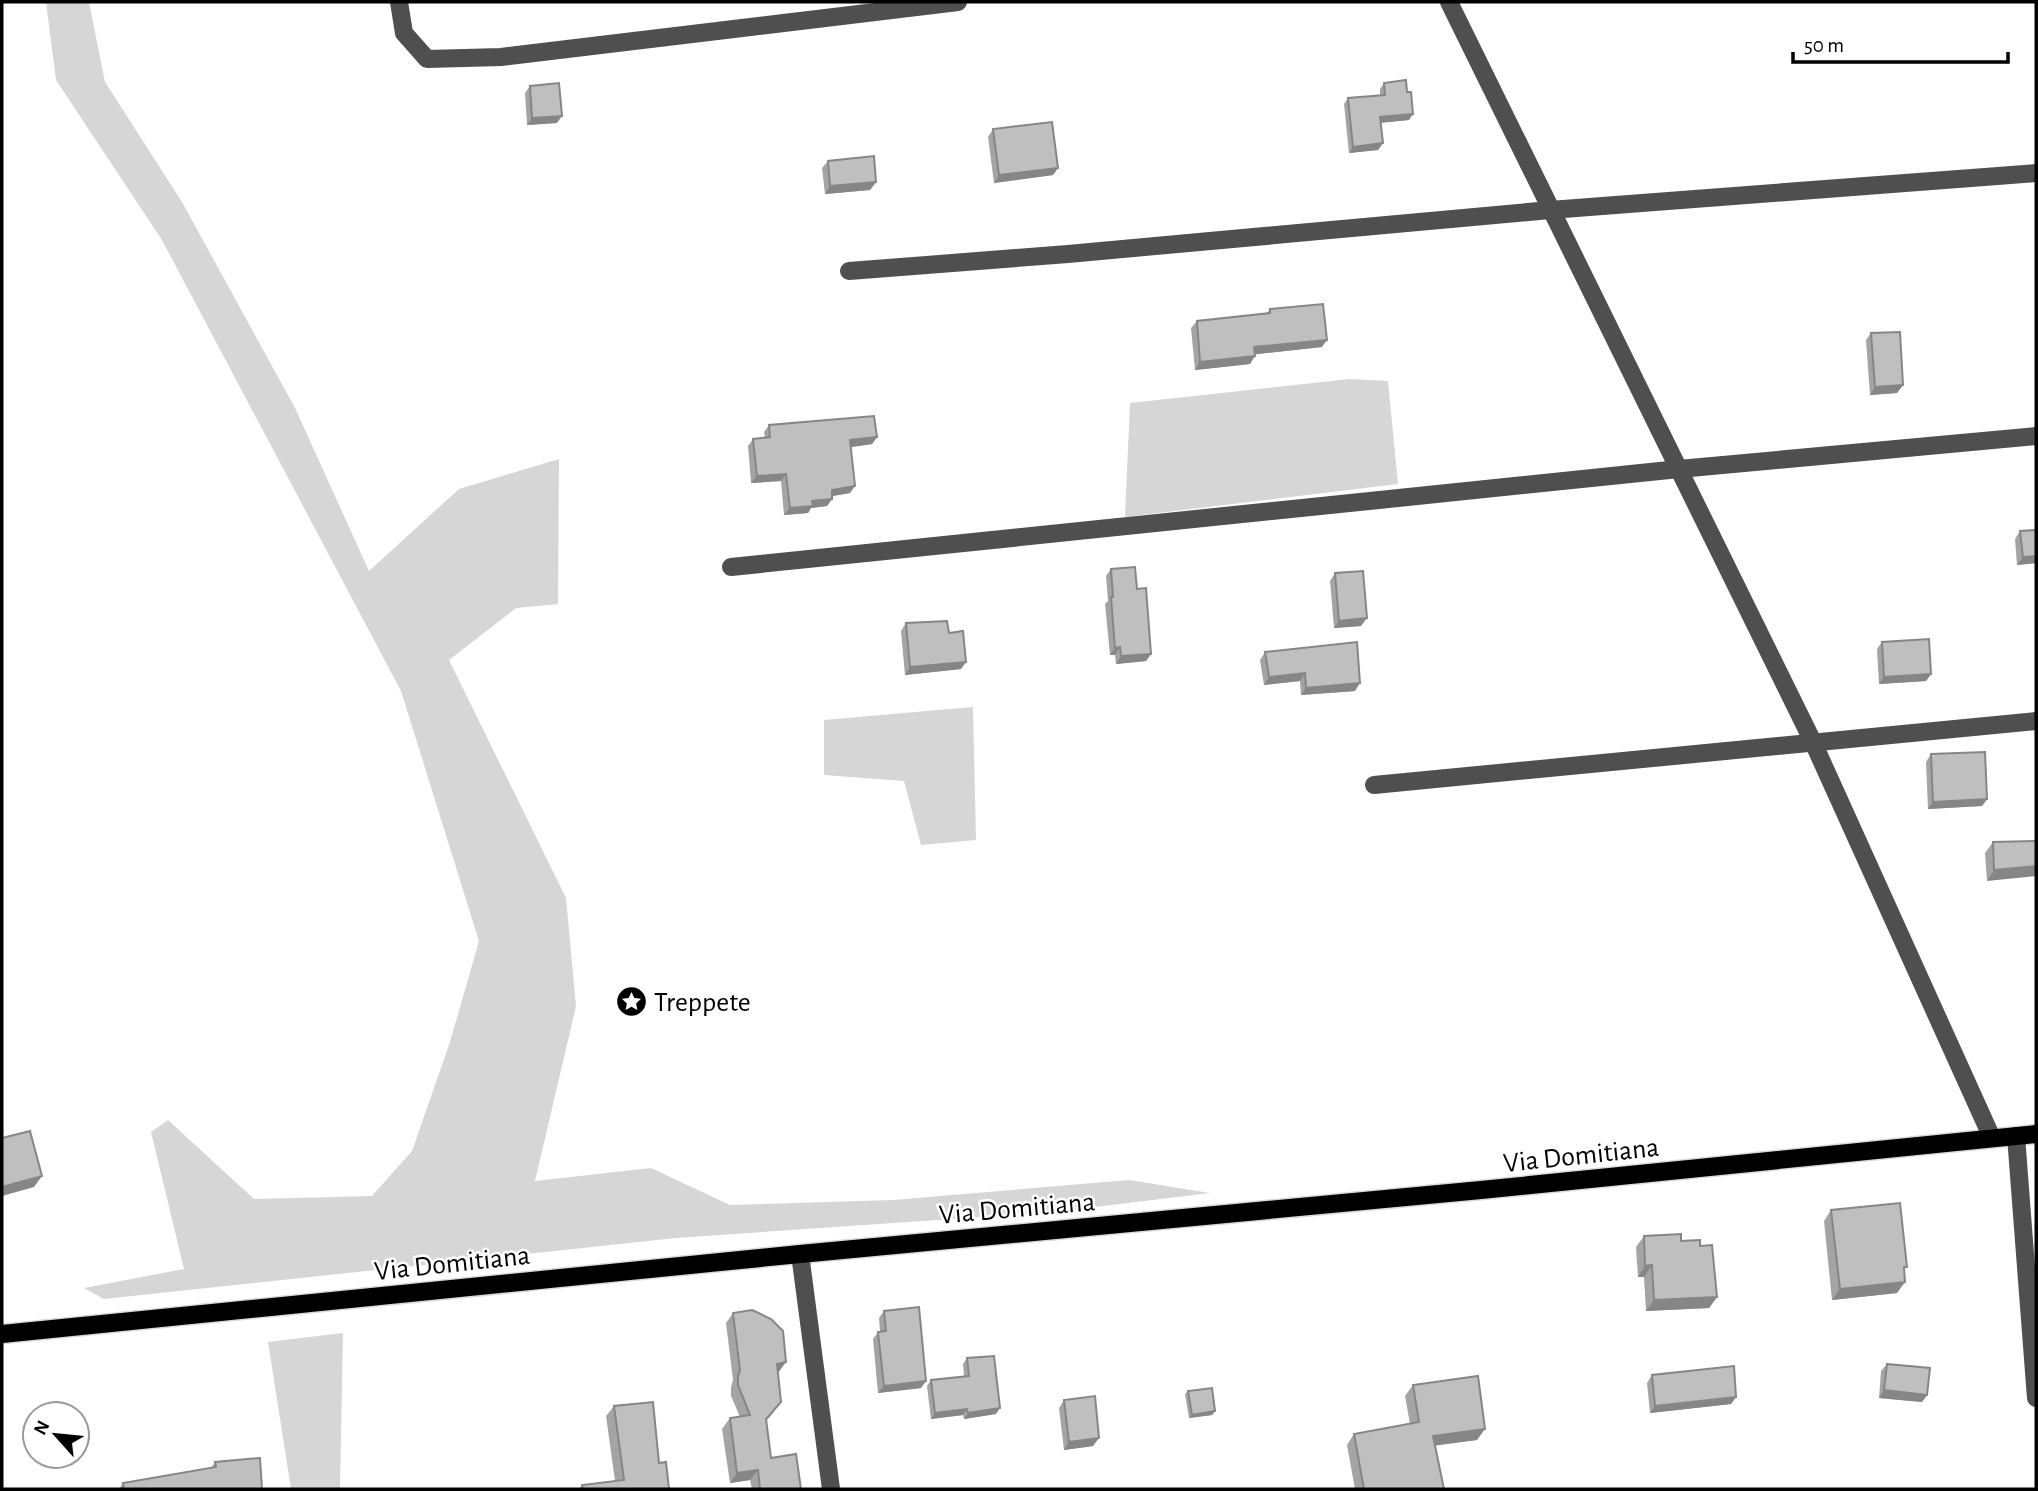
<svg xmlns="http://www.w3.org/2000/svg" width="2038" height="1491" viewBox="0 0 2038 1491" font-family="'Alegreya Sans',sans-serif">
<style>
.green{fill:#d6d6d6}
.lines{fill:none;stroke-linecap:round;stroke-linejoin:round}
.major-casing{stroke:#dbdbdb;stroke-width:21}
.minor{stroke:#4f4f4f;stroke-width:18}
.major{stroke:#000;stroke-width:18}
.wall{fill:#a4a4a4}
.shaded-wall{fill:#868686}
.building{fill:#bfbfbf;stroke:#868686;stroke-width:2}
.labels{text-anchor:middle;stroke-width:5;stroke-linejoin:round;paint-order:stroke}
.poi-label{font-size:28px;fill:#000;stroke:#fff;text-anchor:start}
.street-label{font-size:28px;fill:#000;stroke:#fff}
</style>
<rect width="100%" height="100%" fill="#fff"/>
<g class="green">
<path d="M 46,2 L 89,2 L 105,82 L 182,202 L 295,408 L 369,571 L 459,489 L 559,459 L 558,604 L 516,608 L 449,660 L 566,898 L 576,1006 L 535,1181 L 651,1168 L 730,1205 L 893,1200 L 1129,1180 L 1210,1193 L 1054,1212 L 676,1238 L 104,1299 L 84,1288 L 184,1269 L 151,1132 L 168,1120 L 254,1199 L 372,1196 L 412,1151 L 450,1042 L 479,941 L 401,691 L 162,240 L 56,80 Z"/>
<path d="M 1349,379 L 1388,381 L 1398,484 L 1125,517 L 1130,403 Z"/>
<path d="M 973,707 L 976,840 L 921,845 L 904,781 L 824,775 L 824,720 Z"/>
<path d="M 343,1333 L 340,1489 L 291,1489 L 268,1342 Z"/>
</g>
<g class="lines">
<defs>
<path id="major" d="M 2,1334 L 800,1254 L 1481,1190 L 2036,1134"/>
</defs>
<use href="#major" class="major-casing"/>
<g class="minor">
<path d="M 399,2 L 404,33 L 427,59 L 501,57 L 958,2"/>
<path d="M 1449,2 L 1813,742 L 1992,1138"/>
<path d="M 849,271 L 1068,254 L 1550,210 L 2036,173"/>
<path d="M 731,567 L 1679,469 L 2036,436"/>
<path d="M 1374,785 L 2036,721"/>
<path d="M 2016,1136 L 2036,1398"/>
<path d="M 800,1254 L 831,1489"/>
</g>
<use href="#major" class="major"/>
</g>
<g class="wall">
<path d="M 1384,83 L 1409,120 L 1381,123 L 1383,143 L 1378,150 L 1349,153 L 1344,104 L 1348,98 L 1380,95 L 1380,89 Z"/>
<path d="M 530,86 L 557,123 L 527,125 L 525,93 Z"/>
<path d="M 993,129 L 1058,168 L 1053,175 L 994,183 L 988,137 Z"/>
<path d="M 828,161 L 876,182 L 870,190 L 825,194 L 822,168 Z"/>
<path d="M 1270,309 L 1322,347 L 1255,354 L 1250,364 L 1195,370 L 1191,328 L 1197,321 L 1267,313 Z"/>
<path d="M 1871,333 L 1903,385 L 1897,393 L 1870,395 L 1866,340 Z"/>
<path d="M 769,425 L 877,437 L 872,444 L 851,447 L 850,493 L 832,496 L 832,499 L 827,506 L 811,508 L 808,513 L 784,515 L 781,481 L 751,483 L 748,446 L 753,439 L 765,438 L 764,432 Z"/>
<path d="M 2020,531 L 2036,563 L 2017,565 L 2015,539 Z"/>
<path d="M 1111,569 L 1137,589 L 1151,654 L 1146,661 L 1116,664 L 1115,655 L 1110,655 L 1105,604 L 1108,601 L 1106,576 Z"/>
<path d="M 1335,573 L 1361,626 L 1334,628 L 1330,581 Z"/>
<path d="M 906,623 L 949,633 L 961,669 L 905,675 L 901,631 Z"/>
<path d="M 1882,642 L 1931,674 L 1926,681 L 1879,684 L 1877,649 Z"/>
<path d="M 1265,652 L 1355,691 L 1301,695 L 1300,681 L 1264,685 L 1260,660 Z"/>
<path d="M 1931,754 L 1987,799 L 1982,806 L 1928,809 L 1926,762 Z"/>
<path d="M 2036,841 L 1987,881 L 1985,853 L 1993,842 Z"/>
<path d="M 1831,1210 L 1904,1271 L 1897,1293 L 1832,1300 L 1824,1221 Z"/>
<path d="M 1644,1236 L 1681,1241 L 1700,1246 L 1717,1297 L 1709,1308 L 1646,1311 L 1644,1277 L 1638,1277 L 1636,1247 Z"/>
<path d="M 884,1311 L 921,1388 L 878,1393 L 873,1339 L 878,1332 L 880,1332 L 879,1318 Z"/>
<path d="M 733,1313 L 778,1373 L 774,1412 L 766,1421 L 771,1458 L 801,1489 L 752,1489 L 750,1480 L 730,1483 L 722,1429 L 730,1418 L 740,1417 L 731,1396 L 731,1387 L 733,1380 L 726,1323 Z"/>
<path d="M 967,1358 L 996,1414 L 964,1419 L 963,1415 L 931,1419 L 927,1386 L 931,1380 L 964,1376 L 963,1364 Z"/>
<path d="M 1887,1364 L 1927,1395 L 1922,1402 L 1879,1398 L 1881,1371 Z"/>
<path d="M 1652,1375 L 1736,1397 L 1731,1404 L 1650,1413 L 1647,1383 Z"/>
<path d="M 1413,1385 L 1477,1440 L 1435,1445 L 1444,1489 L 1355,1489 L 1347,1445 L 1354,1434 L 1410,1424 L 1405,1396 Z"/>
<path d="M 1188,1391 L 1215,1411 L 1212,1415 L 1189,1418 L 1185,1394 Z"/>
<path d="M 1064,1400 L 1093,1446 L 1064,1450 L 1059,1408 Z"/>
<path d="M 614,1406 L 659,1463 L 669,1489 L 579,1489 L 582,1485 L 615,1481 L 606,1416 Z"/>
<path d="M 215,1462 L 262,1489 L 119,1489 L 123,1483 L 211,1468 Z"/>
</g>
<g class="shaded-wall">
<path d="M 1413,114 L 1409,120 L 1376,123 L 1380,117 Z"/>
<path d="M 562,116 L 557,123 L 527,125 L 532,118 Z"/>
<path d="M 1383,143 L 1378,150 L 1349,153 L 1353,147 Z"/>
<path d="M 1058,168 L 1053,175 L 994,183 L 999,175 Z"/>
<path d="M 876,182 L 870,190 L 825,194 L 830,186 Z"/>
<path d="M 1327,340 L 1322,347 L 1249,355 L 1254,347 Z"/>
<path d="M 1255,356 L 1250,364 L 1195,370 L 1200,362 Z"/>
<path d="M 1903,385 L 1897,393 L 1870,395 L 1875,387 Z"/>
<path d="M 877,437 L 872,444 L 845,448 L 850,440 Z"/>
<path d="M 786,474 L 781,481 L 751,483 L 757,476 Z"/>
<path d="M 855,486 L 850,493 L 827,497 L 832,490 Z"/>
<path d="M 832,499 L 827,506 L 811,508 L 808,513 L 784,515 L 790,508 L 812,501 Z"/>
<path d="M 2036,556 L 2036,563 L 2017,565 L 2023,557 Z"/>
<path d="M 1367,618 L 1361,626 L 1334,628 L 1339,621 Z"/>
<path d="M 1120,647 L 1115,655 L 1110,655 L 1115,648 Z"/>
<path d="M 1151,654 L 1146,661 L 1116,664 L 1121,656 Z"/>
<path d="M 966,662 L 961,669 L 905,675 L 910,667 Z"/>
<path d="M 1305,673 L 1300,681 L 1264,685 L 1269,677 Z"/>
<path d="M 1931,674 L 1926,681 L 1879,684 L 1884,677 Z"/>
<path d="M 1360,683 L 1355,691 L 1301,695 L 1306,688 Z"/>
<path d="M 1987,799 L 1982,806 L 1928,809 L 1933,802 Z"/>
<path d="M 2036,866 L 2036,876 L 1987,881 L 1994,870 Z"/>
<path d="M 42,1176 L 34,1187 L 2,1196 L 2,1187 Z"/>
<path d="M 1652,1265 L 1644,1277 L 1638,1277 L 1645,1266 Z"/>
<path d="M 1905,1282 L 1897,1293 L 1832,1300 L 1840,1289 Z"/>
<path d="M 1717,1297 L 1709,1308 L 1646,1311 L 1654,1300 Z"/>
<path d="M 786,1362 L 778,1373 L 777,1364 Z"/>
<path d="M 926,1381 L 921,1388 L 878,1393 L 884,1386 Z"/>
<path d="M 1884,1390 L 1927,1395 L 1922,1402 L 1879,1398 Z"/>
<path d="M 1736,1397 L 1731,1404 L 1650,1413 L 1655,1406 Z"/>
<path d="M 1000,1408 L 996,1414 L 964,1419 L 968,1413 Z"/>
<path d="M 967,1409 L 963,1415 L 931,1419 L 935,1413 Z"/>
<path d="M 1215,1411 L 1212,1415 L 1189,1418 L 1192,1415 Z"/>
<path d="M 1485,1429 L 1477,1440 L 1425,1447 L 1433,1436 Z"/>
<path d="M 1099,1438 L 1093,1446 L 1064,1450 L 1069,1442 Z"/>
<path d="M 758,1470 L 750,1480 L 730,1483 L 737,1473 Z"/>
</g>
<g class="building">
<path d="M 1406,80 L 1407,92 L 1411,92 L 1413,114 L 1380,117 L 1383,143 L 1353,147 L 1348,98 L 1385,95 L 1384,83 Z"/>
<path d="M 559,83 L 562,116 L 532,118 L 530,86 Z"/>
<path d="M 1052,122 L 1058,168 L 999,175 L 993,129 Z"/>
<path d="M 874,156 L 876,182 L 830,186 L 828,161 Z"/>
<path d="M 1323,304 L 1327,340 L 1254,347 L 1255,356 L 1200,362 L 1197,321 L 1270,313 L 1270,309 Z"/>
<path d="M 1900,332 L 1903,385 L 1875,387 L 1871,333 Z"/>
<path d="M 874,416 L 877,437 L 850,440 L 855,486 L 832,490 L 832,499 L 812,501 L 813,506 L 790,508 L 786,474 L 757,476 L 753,439 L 770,437 L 769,425 Z"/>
<path d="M 2036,530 L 2036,556 L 2023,557 L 2020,531 Z"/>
<path d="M 1135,567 L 1137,589 L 1146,588 L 1151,654 L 1121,656 L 1120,647 L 1115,648 L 1111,597 L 1113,597 L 1111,569 Z"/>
<path d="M 1363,571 L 1367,618 L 1339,621 L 1335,573 Z"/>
<path d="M 947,621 L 949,633 L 963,631 L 966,662 L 910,667 L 906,623 Z"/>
<path d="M 1929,639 L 1931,674 L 1884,677 L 1882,642 Z"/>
<path d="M 1357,642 L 1360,683 L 1306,688 L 1305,673 L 1269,677 L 1265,652 Z"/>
<path d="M 1985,752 L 1987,799 L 1933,802 L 1931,754 Z"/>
<path d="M 2036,841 L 2036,866 L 1994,870 L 1993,842 Z"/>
<path d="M 30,1131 L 42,1176 L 2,1187 L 2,1138 Z"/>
<path d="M 1900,1203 L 1907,1267 L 1904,1267 L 1905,1282 L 1840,1289 L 1831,1210 Z"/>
<path d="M 1681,1234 L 1681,1241 L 1700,1240 L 1700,1246 L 1712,1245 L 1717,1297 L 1654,1300 L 1652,1265 L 1645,1266 L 1644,1236 Z"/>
<path d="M 919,1307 L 926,1381 L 884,1386 L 878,1332 L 886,1331 L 884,1311 Z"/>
<path d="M 752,1310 L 771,1319 L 783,1331 L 786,1362 L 777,1364 L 781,1402 L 766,1419 L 771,1458 L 796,1454 L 801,1489 L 760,1489 L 758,1470 L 737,1473 L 730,1418 L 750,1415 L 738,1385 L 738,1377 L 740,1370 L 733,1313 Z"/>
<path d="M 994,1356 L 1000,1408 L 968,1413 L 967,1409 L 935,1413 L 931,1380 L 969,1376 L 967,1358 Z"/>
<path d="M 1887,1364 L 1930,1368 L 1927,1395 L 1884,1390 Z"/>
<path d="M 1734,1366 L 1736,1397 L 1655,1406 L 1652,1375 Z"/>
<path d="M 1478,1376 L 1485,1429 L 1433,1436 L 1444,1489 L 1364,1489 L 1354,1434 L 1419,1422 L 1413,1385 Z"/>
<path d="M 1212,1388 L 1215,1411 L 1192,1415 L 1188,1391 Z"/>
<path d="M 1095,1396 L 1099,1438 L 1069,1442 L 1064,1400 Z"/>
<path d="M 653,1402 L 659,1463 L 666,1462 L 669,1489 L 583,1489 L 582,1485 L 624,1480 L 614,1406 Z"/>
<path d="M 260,1458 L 262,1489 L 124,1489 L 123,1483 L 216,1467 L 215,1462 Z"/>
</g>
<defs>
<symbol id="sight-disc" viewBox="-11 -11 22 22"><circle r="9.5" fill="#000" stroke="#fff"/><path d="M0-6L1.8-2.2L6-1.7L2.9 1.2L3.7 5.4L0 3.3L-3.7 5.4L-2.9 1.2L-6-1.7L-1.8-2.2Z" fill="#fff"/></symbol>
</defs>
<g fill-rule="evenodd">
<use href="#sight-disc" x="614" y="984" width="35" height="35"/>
</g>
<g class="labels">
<g class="poi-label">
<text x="654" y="1011">Treppete</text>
</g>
<g class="street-label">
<text transform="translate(1581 1154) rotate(-6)" y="10">Via Domitiana</text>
<text transform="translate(1017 1207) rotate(-5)" y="10">Via Domitiana</text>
<text transform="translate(452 1262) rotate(-6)" y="10">Via Domitiana</text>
</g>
</g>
<rect width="2038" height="1491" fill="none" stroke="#000000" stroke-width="7"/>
<g transform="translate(56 1435) rotate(297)"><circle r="33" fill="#ffffff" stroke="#999999" stroke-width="2"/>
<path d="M0-5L12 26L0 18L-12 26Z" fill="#000000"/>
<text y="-10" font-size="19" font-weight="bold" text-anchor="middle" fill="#000000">N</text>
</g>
<path d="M1793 52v10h215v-10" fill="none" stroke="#000000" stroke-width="3.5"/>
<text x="1804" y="52" font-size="21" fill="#000000" stroke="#ffffff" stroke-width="5" paint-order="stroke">50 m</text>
</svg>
